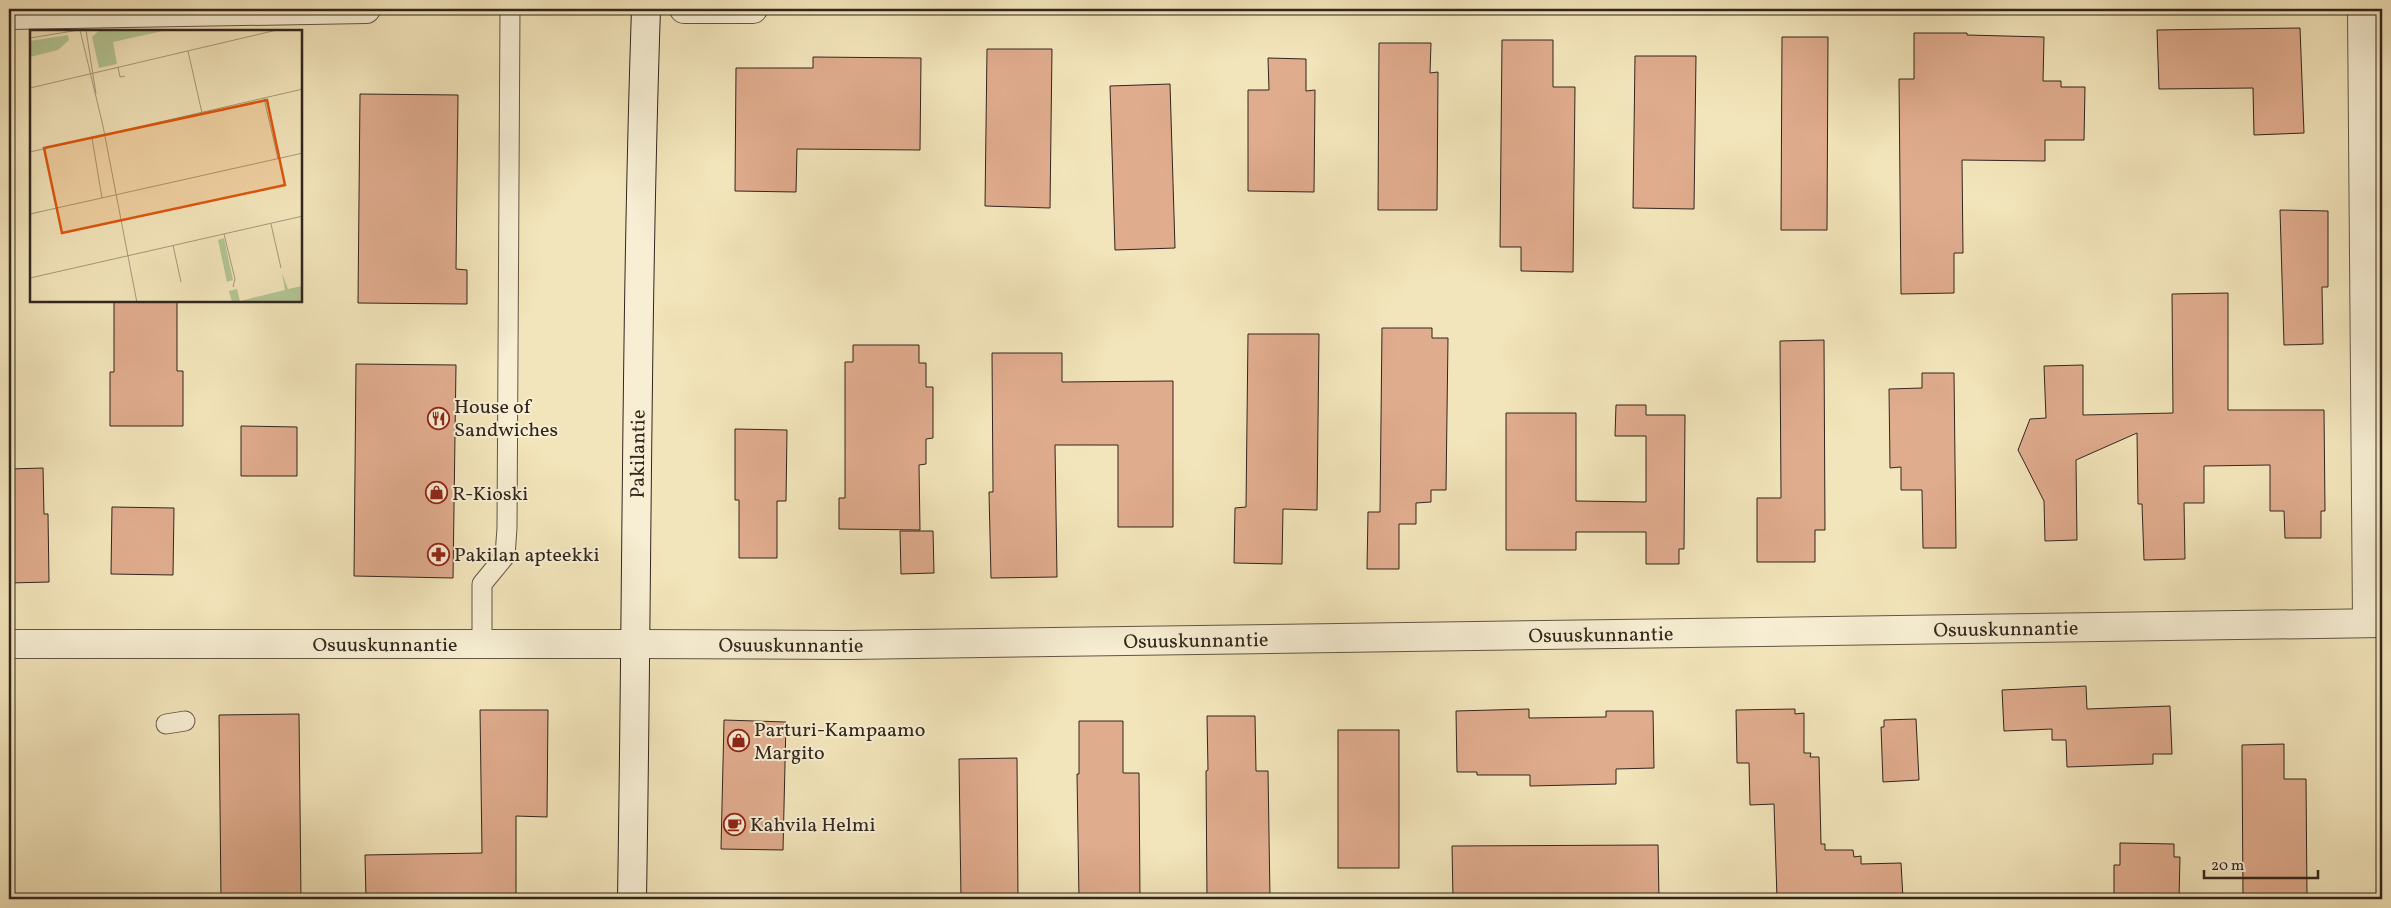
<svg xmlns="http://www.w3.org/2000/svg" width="2391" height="908" viewBox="0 0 2391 908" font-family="Vollkorn,serif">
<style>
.building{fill:#e0ac8e;stroke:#32261d}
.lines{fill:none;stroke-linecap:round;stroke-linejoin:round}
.service-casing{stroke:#625644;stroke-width:21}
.minor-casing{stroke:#625644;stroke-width:30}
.tertiary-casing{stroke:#625644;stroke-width:30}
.secondary-casing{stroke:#32261d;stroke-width:30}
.service{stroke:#f7eed3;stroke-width:19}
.minor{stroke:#f7eed3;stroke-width:28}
.tertiary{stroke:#f7eed3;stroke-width:28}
.secondary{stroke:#f7eed3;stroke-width:28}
.labels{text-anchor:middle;stroke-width:4;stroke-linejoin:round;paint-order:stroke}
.poi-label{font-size:20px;fill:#32261d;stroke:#f7eed3;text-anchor:start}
.street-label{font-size:20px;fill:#32261d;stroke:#f7eed3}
.inset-road{fill:none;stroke:#a6997c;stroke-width:1}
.view{fill:#df560d;fill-opacity:0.15;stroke:#df560d;stroke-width:2.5}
.inset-edge{fill:none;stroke:#32261d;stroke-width:2.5}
</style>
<rect width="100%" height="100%" fill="#f3e5bb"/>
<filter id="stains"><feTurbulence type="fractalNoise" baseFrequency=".004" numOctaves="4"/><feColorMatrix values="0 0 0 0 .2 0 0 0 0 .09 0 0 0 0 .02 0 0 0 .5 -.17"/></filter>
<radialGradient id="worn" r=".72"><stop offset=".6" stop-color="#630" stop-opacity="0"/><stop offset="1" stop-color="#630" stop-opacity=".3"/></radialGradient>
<g class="building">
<path d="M 2300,28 L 2304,133 L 2254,135 L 2253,88 L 2159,89 L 2157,30 Z"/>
<path d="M 1914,33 L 1967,33 L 1967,35 L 2044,37 L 2043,81 L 2061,81 L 2061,87 L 2085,87 L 2084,140 L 2045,140 L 2045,161 L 1962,160 L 1963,253 L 1954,253 L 1954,293 L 1901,294 L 1899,79 L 1914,79 Z"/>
<path d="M 1782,37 L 1828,37 L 1827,230 L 1781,230 Z"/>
<path d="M 1502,40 L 1553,40 L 1553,87 L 1575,87 L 1573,272 L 1521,271 L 1521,247 L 1500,247 Z"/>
<path d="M 1379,43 L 1431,43 L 1430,73 L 1438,72 L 1437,210 L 1378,210 Z"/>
<path d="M 987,49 L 1052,49 L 1050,208 L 985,206 Z"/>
<path d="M 1635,56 L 1696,56 L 1694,209 L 1633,208 Z"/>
<path d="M 813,57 L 921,58 L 920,150 L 797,149 L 796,192 L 735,191 L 736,68 L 813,68 Z"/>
<path d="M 1268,58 L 1306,59 L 1306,91 L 1315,90 L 1314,192 L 1248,191 L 1248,90 L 1269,90 Z"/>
<path d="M 1170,84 L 1175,248 L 1115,250 L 1110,86 Z"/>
<path d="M 360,94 L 458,95 L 456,269 L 467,270 L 467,304 L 358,303 Z"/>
<path d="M 2280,210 L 2328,211 L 2328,287 L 2322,287 L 2323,344 L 2284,345 Z"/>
<path d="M 2228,293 L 2228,410 L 2324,410 L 2325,511 L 2321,511 L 2321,538 L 2285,538 L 2284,511 L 2270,511 L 2270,465 L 2204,466 L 2204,503 L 2184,503 L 2185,559 L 2144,560 L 2142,504 L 2138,504 L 2137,433 L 2076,460 L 2077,540 L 2045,541 L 2044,501 L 2018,450 L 2030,419 L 2046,418 L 2044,366 L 2083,365 L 2083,415 L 2173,413 L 2172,294 Z"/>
<path d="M 114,301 L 177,301 L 177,371 L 183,371 L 183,426 L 110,426 L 110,372 L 114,372 Z"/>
<path d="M 1382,328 L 1432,328 L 1432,338 L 1448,338 L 1446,490 L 1431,490 L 1431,502 L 1416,503 L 1416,524 L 1399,524 L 1399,569 L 1367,569 L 1368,512 L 1380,512 Z"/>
<path d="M 1248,334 L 1319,334 L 1317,510 L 1283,509 L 1282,564 L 1234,563 L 1235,508 L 1246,507 Z"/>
<path d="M 1824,340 L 1825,530 L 1815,530 L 1815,562 L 1757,562 L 1757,498 L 1781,498 L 1780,341 Z"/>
<path d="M 853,345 L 919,345 L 919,363 L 926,363 L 926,387 L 933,387 L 933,438 L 926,439 L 926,464 L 919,465 L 920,530 L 839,529 L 839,498 L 845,498 L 845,362 L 853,362 Z"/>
<path d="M 992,353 L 1062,353 L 1062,382 L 1173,381 L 1173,527 L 1118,527 L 1118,445 L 1055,445 L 1057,577 L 991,578 L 989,492 L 993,492 Z"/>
<path d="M 356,364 L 456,365 L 453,578 L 354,576 Z"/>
<path d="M 1922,373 L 1954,373 L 1956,548 L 1923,548 L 1922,490 L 1901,490 L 1901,467 L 1890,468 L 1889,389 L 1922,388 Z"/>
<path d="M 1616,405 L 1646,405 L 1646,415 L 1685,415 L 1684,549 L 1679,549 L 1679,564 L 1646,564 L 1646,532 L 1576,532 L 1576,550 L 1506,550 L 1506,413 L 1576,413 L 1576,501 L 1646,502 L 1646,436 L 1615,436 Z"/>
<path d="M 241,426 L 297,427 L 297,476 L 241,476 Z"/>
<path d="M 735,429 L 787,430 L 786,501 L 777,501 L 777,558 L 739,558 L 739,500 L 735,500 Z"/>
<path d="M 43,468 L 44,514 L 48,514 L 49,582 L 9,583 L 9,469 Z"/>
<path d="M 112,507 L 174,508 L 173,575 L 111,574 Z"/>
<path d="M 900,531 L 933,531 L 934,573 L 901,574 Z"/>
<path d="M 2086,686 L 2087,709 L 2170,706 L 2172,754 L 2153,754 L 2153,764 L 2067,767 L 2066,740 L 2052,740 L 2052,729 L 2004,731 L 2002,690 Z"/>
<path d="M 1529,709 L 1529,718 L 1606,717 L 1606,711 L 1653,711 L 1654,768 L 1616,769 L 1616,784 L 1530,786 L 1530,775 L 1477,775 L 1477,772 L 1457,772 L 1456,711 Z"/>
<path d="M 1795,709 L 1795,714 L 1804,713 L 1804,753 L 1811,753 L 1810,757 L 1819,757 L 1821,844 L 1825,844 L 1825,850 L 1853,850 L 1854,857 L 1861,856 L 1861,864 L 1901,863 L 1903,899 L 1818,899 L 1818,897 L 1777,899 L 1774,804 L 1750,805 L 1749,763 L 1737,763 L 1736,710 Z"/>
<path d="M 480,710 L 548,710 L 547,817 L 516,816 L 516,899 L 366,899 L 365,855 L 482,853 Z"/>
<path d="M 299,714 L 301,899 L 221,899 L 219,715 Z"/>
<path d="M 1207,716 L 1255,716 L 1256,771 L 1268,771 L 1270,899 L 1207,899 L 1206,771 L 1208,770 Z"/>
<path d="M 1916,719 L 1919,780 L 1883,782 L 1881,727 L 1884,727 L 1884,720 Z"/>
<path d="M 724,720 L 786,722 L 783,850 L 721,849 Z"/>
<path d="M 1079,721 L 1123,721 L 1123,773 L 1139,773 L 1140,899 L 1079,899 L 1077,774 L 1079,774 Z"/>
<rect x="1338" y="730" width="61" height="138"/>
<path d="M 2284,744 L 2284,779 L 2306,779 L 2307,899 L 2243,899 L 2242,745 Z"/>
<path d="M 1017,758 L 1018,899 L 961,899 L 959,759 Z"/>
<path d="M 2120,843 L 2174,844 L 2174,857 L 2180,857 L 2179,899 L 2114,899 L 2114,865 L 2120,865 Z"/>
<path d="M 1658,845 L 1659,899 L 1453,899 L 1452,846 Z"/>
</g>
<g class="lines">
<defs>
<g id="service">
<path d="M 482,643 L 482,584 L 505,556 L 507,528 L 510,9"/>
<path d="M 166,724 L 185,721"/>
</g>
<g id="minor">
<path d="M 684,9 L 753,9"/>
<path d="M 2362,9 L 2367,623"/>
<path d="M 9,15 L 366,9"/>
<path id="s1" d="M 9,644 L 636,644"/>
</g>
<g id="tertiary">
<path id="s2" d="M 636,644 L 848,645 L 2382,623"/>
</g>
<g id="secondary">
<path id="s3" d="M 632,899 C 637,602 636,305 646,9"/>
</g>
</defs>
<use href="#service" class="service-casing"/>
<use href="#minor" class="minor-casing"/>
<use href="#tertiary" class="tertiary-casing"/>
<use href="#secondary" class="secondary-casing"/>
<use href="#service" class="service"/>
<use href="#minor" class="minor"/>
<use href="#tertiary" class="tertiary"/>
<use href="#secondary" class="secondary"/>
</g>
<defs>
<symbol id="restaurant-ring" viewBox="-11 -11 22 22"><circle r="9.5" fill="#f7eed3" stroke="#8f2418" stroke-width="1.5"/><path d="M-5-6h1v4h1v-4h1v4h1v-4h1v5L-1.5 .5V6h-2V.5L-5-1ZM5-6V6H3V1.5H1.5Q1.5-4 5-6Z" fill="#8f2418"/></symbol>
<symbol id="shop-ring" viewBox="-11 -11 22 22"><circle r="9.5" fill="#f7eed3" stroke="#8f2418" stroke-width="1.5"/><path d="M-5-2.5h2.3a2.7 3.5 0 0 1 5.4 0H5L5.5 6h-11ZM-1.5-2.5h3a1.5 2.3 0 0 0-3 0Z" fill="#8f2418"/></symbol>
<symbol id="pharmacy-ring" viewBox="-11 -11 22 22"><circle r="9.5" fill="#f7eed3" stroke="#8f2418" stroke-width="1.5"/><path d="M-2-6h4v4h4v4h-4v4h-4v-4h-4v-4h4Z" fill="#8f2418"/></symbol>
<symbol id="cafe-ring" viewBox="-11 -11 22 22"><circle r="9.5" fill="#f7eed3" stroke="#8f2418" stroke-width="1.5"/><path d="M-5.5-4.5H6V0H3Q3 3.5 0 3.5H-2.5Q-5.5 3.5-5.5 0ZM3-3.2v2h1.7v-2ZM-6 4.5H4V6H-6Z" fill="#8f2418"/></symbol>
</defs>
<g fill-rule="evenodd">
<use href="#restaurant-ring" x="426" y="406" width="25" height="25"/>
<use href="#shop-ring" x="424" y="480" width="25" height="25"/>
<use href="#pharmacy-ring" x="426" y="542" width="25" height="25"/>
<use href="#shop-ring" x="726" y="728" width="25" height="25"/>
<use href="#cafe-ring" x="722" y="812" width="25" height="25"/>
</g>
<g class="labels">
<g class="poi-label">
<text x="454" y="413">House of<tspan x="454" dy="23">Sandwiches</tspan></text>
<text x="452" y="500">R-Kioski</text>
<text x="454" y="561">Pakilan apteekki</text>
<text x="754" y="736">Parturi-Kampaamo<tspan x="754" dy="23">Margito</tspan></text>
<text x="750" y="831">Kahvila Helmi</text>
</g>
<g class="street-label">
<text dy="7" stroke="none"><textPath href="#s3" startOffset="445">Pakilantie</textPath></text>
<text dy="7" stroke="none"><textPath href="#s2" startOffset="1370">Osuuskunnantie</textPath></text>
<text dy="7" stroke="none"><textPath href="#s2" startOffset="965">Osuuskunnantie</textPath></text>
<text dy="7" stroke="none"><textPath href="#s2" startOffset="560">Osuuskunnantie</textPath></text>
<text dy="7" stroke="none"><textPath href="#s1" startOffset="376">Osuuskunnantie</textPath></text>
<text dy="7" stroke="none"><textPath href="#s2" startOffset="155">Osuuskunnantie</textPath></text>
</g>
</g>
<g transform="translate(30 30)">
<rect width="272" height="272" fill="#f3e5bb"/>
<path d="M 70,0 L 137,0 L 83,12 L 87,34 L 69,38 L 62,7 ZM 38,5 L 39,10 L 28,20 L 0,27 L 0,11 ZM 194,208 L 203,250 L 197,252 L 188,210 ZM 252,243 L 258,259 L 272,256 L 272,272 L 202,272 L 199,261 L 207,259 L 210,271 L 255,260 Z" fill="#b4c695"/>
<path class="inset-road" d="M 50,0 L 73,96 L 107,273M 56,0 L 66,64M 0,8 L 49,0M 158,21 L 172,83M 88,37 L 90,47 L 95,46M 0,58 L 247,0M 234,68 L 248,129M 62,108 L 72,168M 0,122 L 273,59M 0,184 L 273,123M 241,194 L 251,238M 194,204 L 205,249 L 203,257M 143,215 L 151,252M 0,248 L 273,186"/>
<path class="view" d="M 237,70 L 255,155 L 32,203 L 14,118 Z"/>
<rect width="272" height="272" class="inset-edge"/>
</g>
<rect width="2391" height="908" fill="none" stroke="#f3e5bb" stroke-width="30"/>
<rect x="10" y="10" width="2371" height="888" fill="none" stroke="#32261d" stroke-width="2.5"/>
<rect x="15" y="15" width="2361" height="878" fill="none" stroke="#32261d"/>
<path d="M2204 870v8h114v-8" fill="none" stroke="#32261d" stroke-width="2.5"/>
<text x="2211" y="870" font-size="15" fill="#32261d" stroke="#f7eed3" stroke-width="4" paint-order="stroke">20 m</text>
<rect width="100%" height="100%" filter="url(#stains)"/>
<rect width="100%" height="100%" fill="url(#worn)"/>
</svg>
